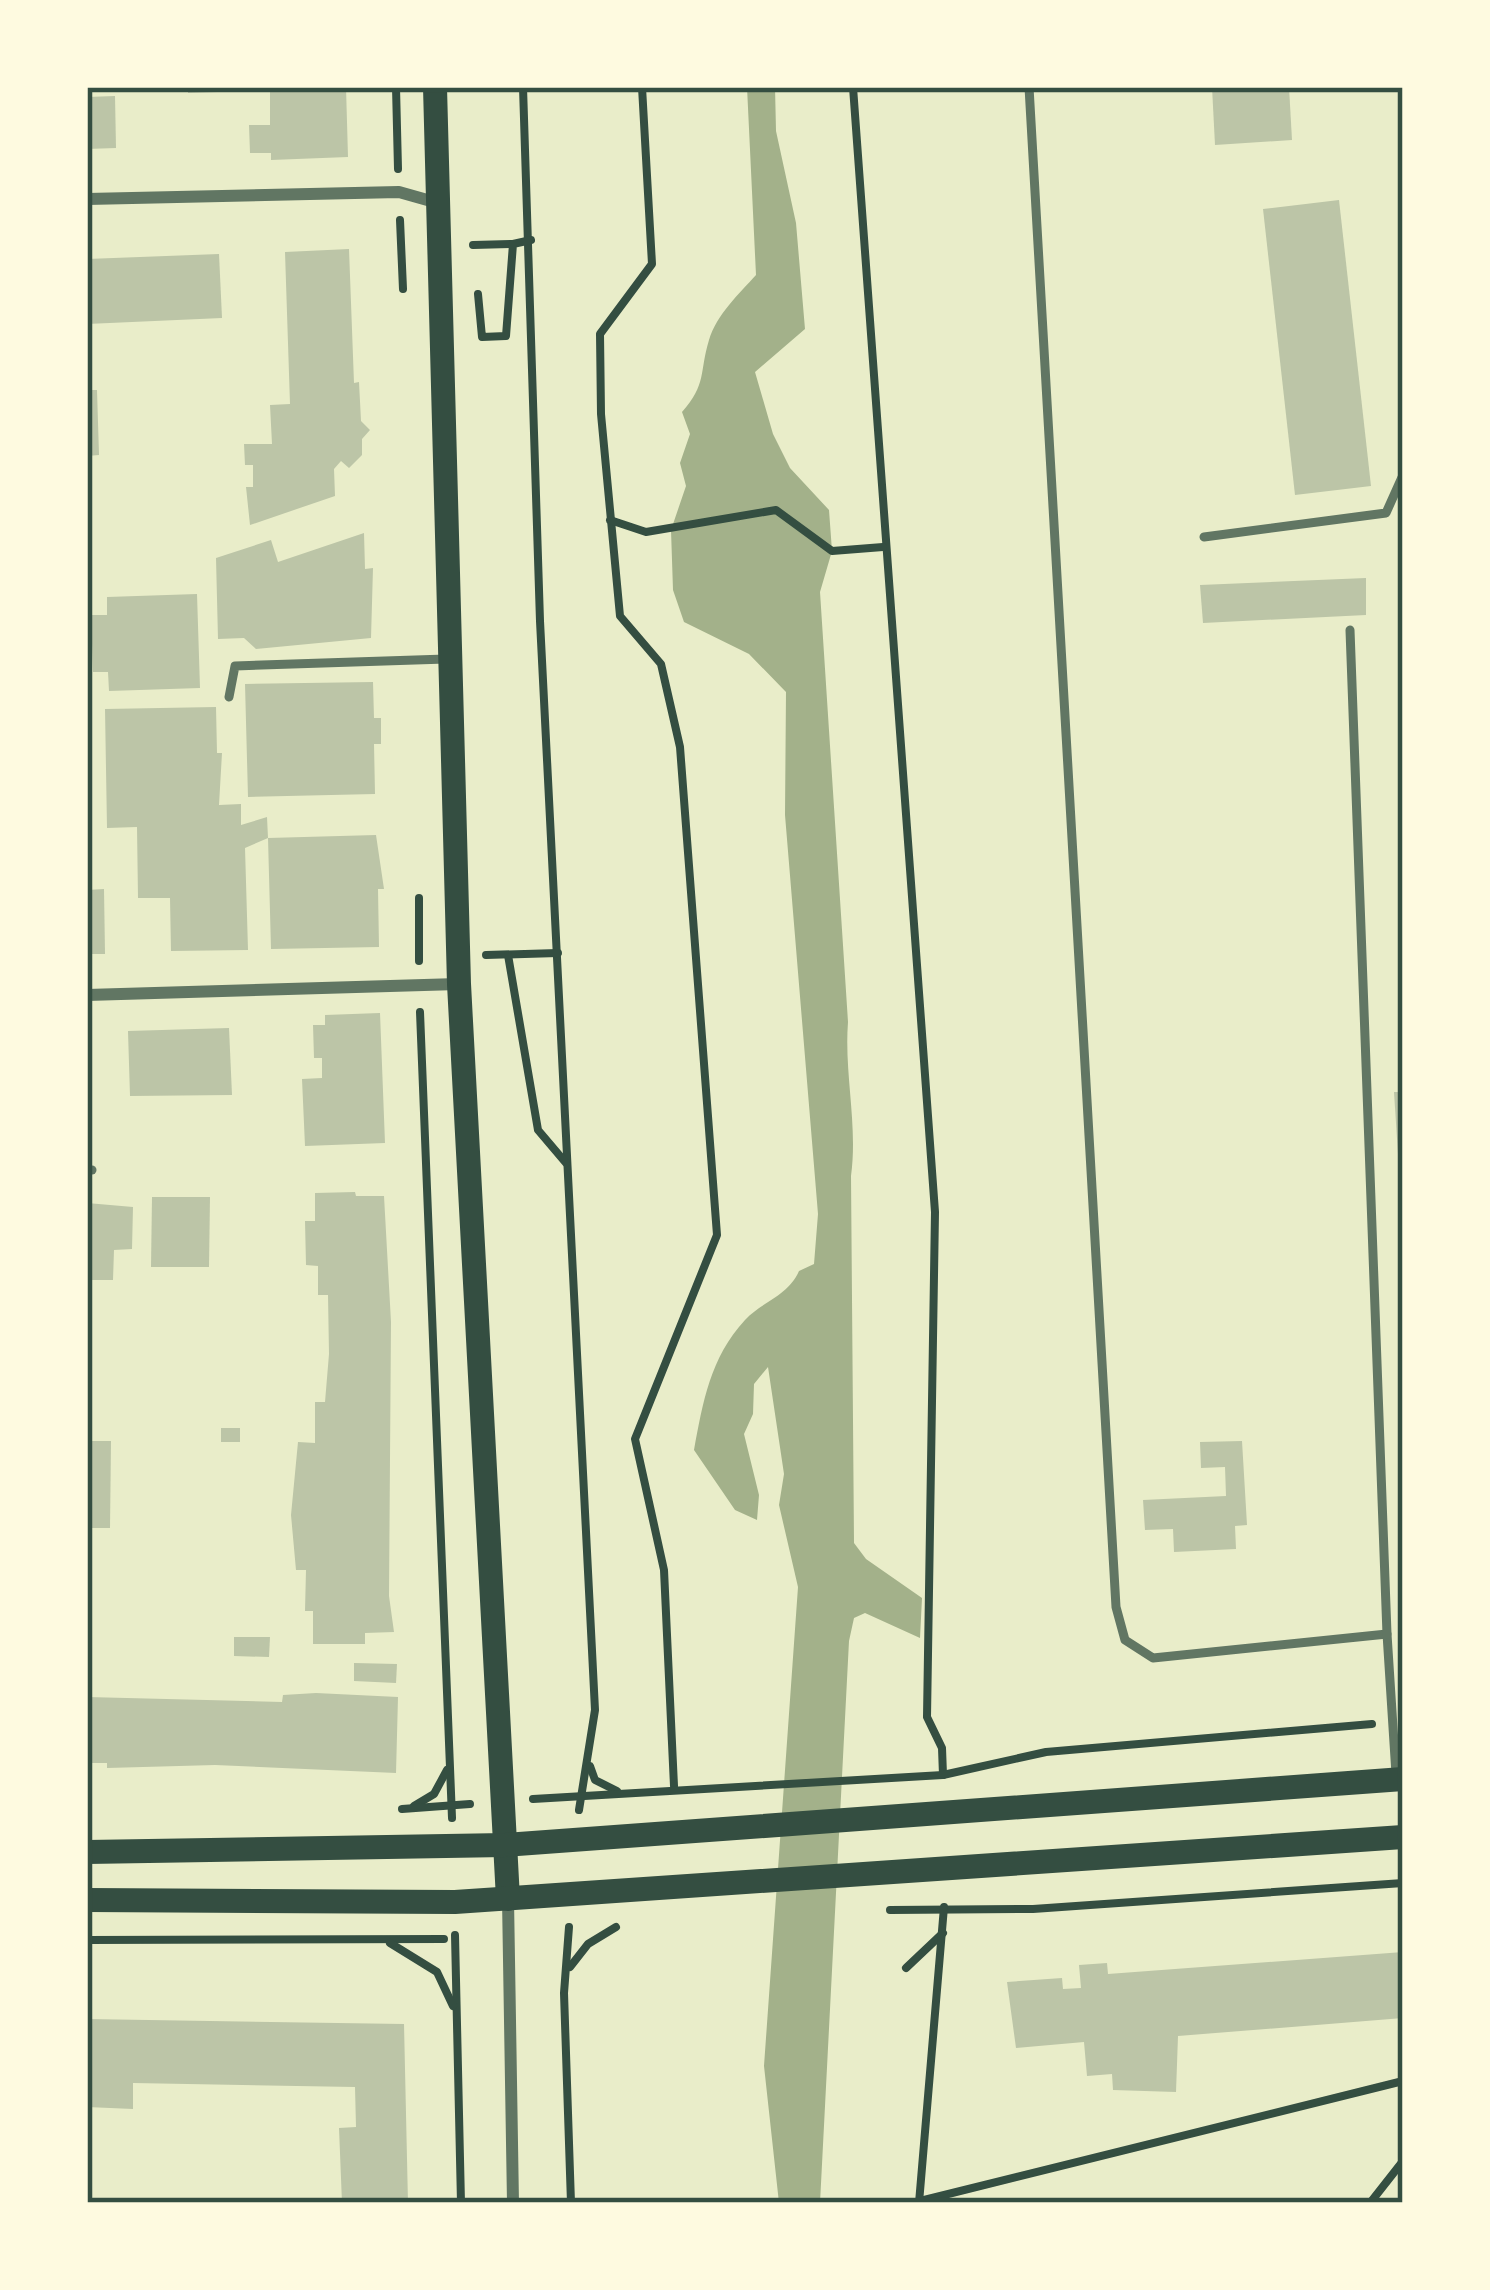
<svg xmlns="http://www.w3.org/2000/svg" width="1490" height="2290" viewBox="0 0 1490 2290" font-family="Cabin,sans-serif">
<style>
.water{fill:#a3b18a}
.building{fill:#bcc5a7}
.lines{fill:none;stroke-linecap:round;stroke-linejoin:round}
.path{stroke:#344e41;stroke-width:8}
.service{stroke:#617663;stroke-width:9}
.minor{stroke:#617663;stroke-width:12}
.secondary{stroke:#344e41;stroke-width:24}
.neatline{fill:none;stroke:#344e41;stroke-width:4.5}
</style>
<rect width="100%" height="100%" fill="#e9edc9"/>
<path class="water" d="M 747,87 L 775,87 L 776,131 L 796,223 L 805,329 L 755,372 L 773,434 L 790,468 L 829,510 L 832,551 L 820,592 L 848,1022 C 844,1074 858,1124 851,1176 L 854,1543 L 866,1559 L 922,1598 L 920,1638 L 865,1613 L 854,1618 L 849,1641 L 820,2203 L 779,2203 L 764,2066 L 798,1587 L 779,1505 L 784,1474 L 768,1367 L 754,1384 L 753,1414 L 744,1434 L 759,1495 L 757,1520 L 735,1510 L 694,1450 C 703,1402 710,1358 745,1320 C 763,1301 788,1296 799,1271 L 814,1264 L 818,1214 L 785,815 L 786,692 L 749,654 L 684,622 L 673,590 L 671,530 L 686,486 L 680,463 L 690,434 L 682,412 C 707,384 699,373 709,340 C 717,314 739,294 756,275 Z"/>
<g class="building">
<path d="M 188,87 L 247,87 L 247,91 L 188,93 Z"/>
<path d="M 280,87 L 346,87 L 348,157 L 271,160 L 271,153 L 250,153 L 249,125 L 270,125 L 270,90 Z"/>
<path d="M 1212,87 L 1289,87 L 1292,140 L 1215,145 Z"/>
<path d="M 115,96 L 116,148 L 87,149 L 87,97 Z"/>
<path d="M 1339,200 L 1371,486 L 1295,495 L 1263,209 Z"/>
<path d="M 349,249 L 354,383 L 359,382 L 361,421 L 370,430 L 362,439 L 362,455 L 349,468 L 341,461 L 334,469 L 335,496 L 250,525 L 246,487 L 253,487 L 253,465 L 245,465 L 244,444 L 272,444 L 270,405 L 290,404 L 285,252 Z"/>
<path d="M 219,254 L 222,318 L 87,324 L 87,259 Z"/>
<path d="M 87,390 L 97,390 L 99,455 L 87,456 Z"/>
<path d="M 364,533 L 365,569 L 373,568 L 371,638 L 256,649 L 244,638 L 218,639 L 216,558 L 271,540 L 278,562 Z"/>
<path d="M 1366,578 L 1366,615 L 1203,623 L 1200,585 Z"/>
<path d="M 197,594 L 200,688 L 109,691 L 108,672 L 93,672 L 91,615 L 107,615 L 107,597 Z"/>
<path d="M 373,682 L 374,718 L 381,718 L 381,744 L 374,744 L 375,794 L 248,797 L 245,684 Z"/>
<path d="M 216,707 L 217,753 L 222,753 L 219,805 L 241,804 L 241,825 L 267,817 L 268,838 L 245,848 L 248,950 L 171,951 L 170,898 L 138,898 L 137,827 L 107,828 L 105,709 Z"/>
<path d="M 376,835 L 384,889 L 378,889 L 379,947 L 271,949 L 268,838 Z"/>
<path d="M 104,889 L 105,954 L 87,954 L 87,890 Z"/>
<path d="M 380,1013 L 385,1143 L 305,1146 L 302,1079 L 322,1078 L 322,1058 L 314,1058 L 313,1025 L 325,1025 L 325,1015 Z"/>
<path d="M 229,1028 L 232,1095 L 130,1096 L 128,1031 Z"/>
<path d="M 1394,1092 L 1403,1092 L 1403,1154 L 1398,1154 Z"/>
<path d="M 355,1192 L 356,1196 L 384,1196 L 391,1322 L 389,1596 L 394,1632 L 365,1633 L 365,1644 L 313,1644 L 313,1611 L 305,1611 L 306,1570 L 296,1570 L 291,1515 L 298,1442 L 315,1443 L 315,1402 L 325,1402 L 329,1354 L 328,1295 L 318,1295 L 318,1266 L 306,1265 L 305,1221 L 315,1221 L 315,1193 Z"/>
<path d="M 152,1197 L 210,1197 L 209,1267 L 151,1267 Z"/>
<path d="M 87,1203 L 133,1207 L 132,1249 L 114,1250 L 113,1280 L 87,1280 Z"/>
<rect x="221" y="1428" width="19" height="14"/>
<path d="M 87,1441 L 111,1441 L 110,1528 L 87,1528 Z"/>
<path d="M 1242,1441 L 1247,1525 L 1235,1526 L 1236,1549 L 1174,1552 L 1173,1529 L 1145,1530 L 1143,1500 L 1226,1496 L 1225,1467 L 1201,1468 L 1200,1442 Z"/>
<path d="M 234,1637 L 270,1637 L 269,1657 L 234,1656 Z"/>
<path d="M 354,1663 L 397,1664 L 396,1683 L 354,1681 Z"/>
<path d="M 316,1693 L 398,1697 L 396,1773 L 215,1765 L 107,1768 L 107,1763 L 87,1763 L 87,1697 L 282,1702 L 283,1695 Z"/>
<path d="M 1403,1952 L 1403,2018 L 1178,2036 L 1176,2092 L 1113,2090 L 1112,2074 L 1087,2076 L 1084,2042 L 1016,2048 L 1007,1982 L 1062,1978 L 1063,1989 L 1081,1988 L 1079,1965 L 1107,1963 L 1108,1974 Z"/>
<path d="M 87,2019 L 404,2024 L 408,2203 L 342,2203 L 339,2128 L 356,2127 L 355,2087 L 133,2083 L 133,2109 L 87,2107 Z"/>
</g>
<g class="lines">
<g class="path">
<path d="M 396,87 L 398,169"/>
<path d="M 523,87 L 540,621 L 595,1710 L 579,1810"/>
<path d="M 642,87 L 652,264 L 600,334 L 601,414 L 620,616 L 661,664 L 680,747 L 717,1235 L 635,1439 L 664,1570 L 674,1786"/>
<path d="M 853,87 L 935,1212 L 927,1717 L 942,1748 L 943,1775"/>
<path d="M 400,220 L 403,289"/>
<path d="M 473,245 L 513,244"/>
<path d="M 478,294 L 482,337 L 506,336 L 513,244 L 531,240"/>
<path d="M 610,520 L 646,532 L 776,510 L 832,551 L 883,547"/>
<path d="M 486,955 L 558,953"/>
<path d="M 508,955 L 538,1130 L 566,1163"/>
<path d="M 419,961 L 419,898"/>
<path d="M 420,1012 L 452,1818"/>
<path d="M 590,1766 L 595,1780 L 617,1791"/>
<path d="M 533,1799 L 943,1775 L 1046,1752 L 1372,1724"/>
<path d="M 414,1806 L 434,1794 L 447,1770"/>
<path d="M 402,1809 L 470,1804"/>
<path d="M 890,1910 L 1033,1909 L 1403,1883"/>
<path d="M 569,1927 L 564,1993 L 571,2203"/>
<path d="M 455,1935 L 461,2203"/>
<path d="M 87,1940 L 444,1939"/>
<path d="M 390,1943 L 437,1972 L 453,2006"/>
<path d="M 570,1967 L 588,1944 L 616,1927"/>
<path d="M 906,1968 L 943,1933"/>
<path d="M 920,2201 L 1403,2081"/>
<path d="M 919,2203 L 944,1907"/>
<path d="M 1370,2203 L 1403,2161"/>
</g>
<g class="service">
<path d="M 1029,87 L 1116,1607 L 1125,1640 L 1153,1658 L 1387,1634 L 1396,1774"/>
<path d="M 1204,537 L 1386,513 L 1403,475"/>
<path d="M 1350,630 L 1387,1634"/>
<path d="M 229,697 L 235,666 L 446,659"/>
<path d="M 87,1170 L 92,1170"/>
</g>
<g class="minor">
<path d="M 87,199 L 399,192 L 438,203"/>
<path d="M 87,995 L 458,984"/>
<path d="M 508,1899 L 513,2203"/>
</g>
<g class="secondary">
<path d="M 435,87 L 459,984 L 508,1899"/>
<path d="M 87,1852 L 505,1845 L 1403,1779"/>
<path d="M 87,1900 L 455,1902 L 1403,1837"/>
</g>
</g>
<rect width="1490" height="2290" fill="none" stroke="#fefae0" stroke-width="180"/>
<rect x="90" y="90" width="1310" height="2110" class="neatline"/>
</svg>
